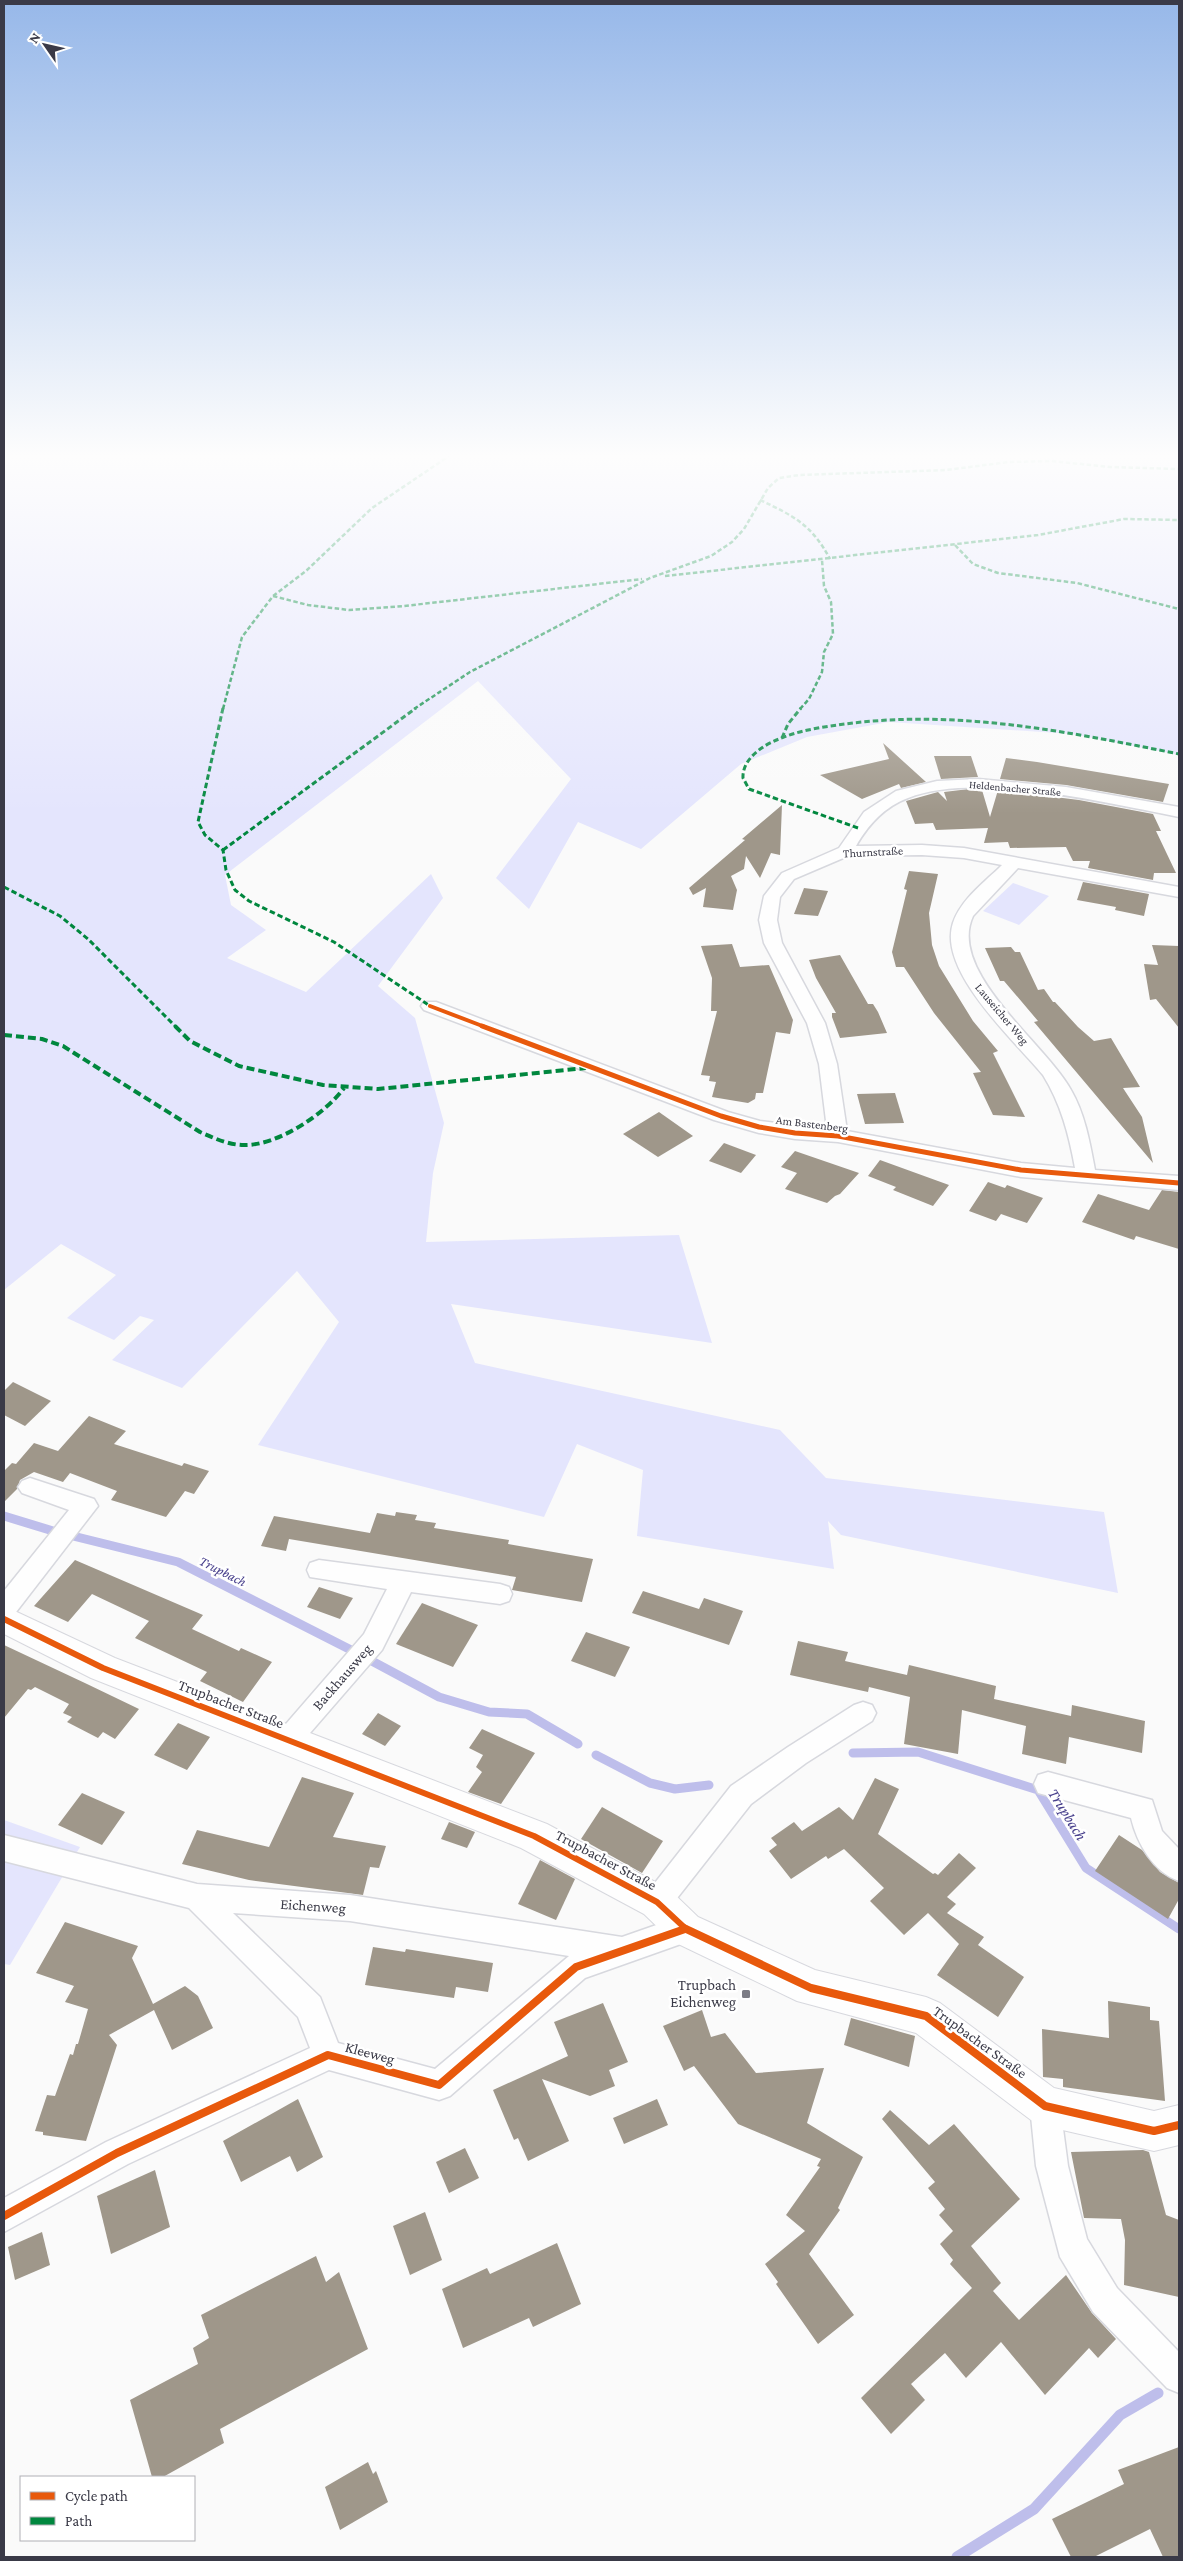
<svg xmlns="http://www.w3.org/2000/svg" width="1183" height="2561" viewBox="0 0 1183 2561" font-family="'Crimson Pro',serif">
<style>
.green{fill:#e4e5fd}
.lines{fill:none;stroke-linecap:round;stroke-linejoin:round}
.stream-far1{stroke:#bebeeb;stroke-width:9}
.stream{stroke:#bebeeb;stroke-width:11}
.building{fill:#9f978a}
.minor-casing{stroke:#d7d8de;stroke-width:3}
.tertiary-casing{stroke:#d7d8de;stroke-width:2}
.minor{fill:#fefefe;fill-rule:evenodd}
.tertiary{fill:#fefefe;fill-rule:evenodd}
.quiet-far2{stroke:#00873e;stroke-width:2.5;stroke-dasharray:4.5 2.5;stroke-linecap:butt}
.quiet-far1{stroke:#00873e;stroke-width:3;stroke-dasharray:5.5 3;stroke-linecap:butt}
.quiet{stroke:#00873e;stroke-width:4;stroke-dasharray:8 4;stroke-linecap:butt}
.cycleway-far3-casing{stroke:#fff;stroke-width:6}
.cycleway-far2-casing{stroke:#fff;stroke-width:8}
.cycleway-far1-casing{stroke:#fff;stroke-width:9}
.cycleway-casing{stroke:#fff;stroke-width:11}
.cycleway-far3{stroke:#e8590c;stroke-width:4}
.cycleway-far2{stroke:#e8590c;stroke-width:5}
.cycleway-far1{stroke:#e8590c;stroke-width:6}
.cycleway{stroke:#e8590c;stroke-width:8}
.poi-dot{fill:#7d7d86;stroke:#fff;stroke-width:2}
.labels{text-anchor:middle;stroke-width:5;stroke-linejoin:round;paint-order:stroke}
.far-street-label{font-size:11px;fill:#3a3a47;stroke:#fff}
.street-label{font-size:12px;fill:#3a3a47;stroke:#fff}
.water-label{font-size:14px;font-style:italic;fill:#48408c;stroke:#fff}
.near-street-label{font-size:15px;fill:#3a3a47;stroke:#fff}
.near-poi-label{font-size:15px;fill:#3a3a47;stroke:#fff;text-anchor:end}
.near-water-label{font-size:16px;font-style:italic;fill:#48408c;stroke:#fff}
</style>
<rect width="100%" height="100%" fill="#fafafa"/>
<g class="green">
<path d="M 4,456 L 1179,456 L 1179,755 L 1072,734 L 889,722 L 807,737 L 741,764 L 641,849 L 578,822 L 529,909 L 496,878 L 571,779 L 478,681 L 225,875 L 231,905 L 266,930 L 227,958 L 306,992 L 431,874 L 443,898 L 378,986 L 415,1018 L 444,1123 L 433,1173 L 426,1242 L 679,1235 L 712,1343 L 451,1304 L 475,1363 L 780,1430 L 826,1478 L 1104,1512 L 1118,1593 L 841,1535 L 828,1521 L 834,1569 L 637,1536 L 643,1470 L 577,1444 L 544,1517 L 258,1445 L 339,1322 L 297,1271 L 182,1388 L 112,1360 L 154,1320 L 140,1316 L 114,1340 L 67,1318 L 116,1275 L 61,1244 L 4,1290 Z"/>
<path d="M 1013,883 L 1049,896 L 1019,925 L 983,911 Z"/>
<path d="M 4,1820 L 80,1847 L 10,1965 L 4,1964 Z"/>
</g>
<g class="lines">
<g class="stream-far1">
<path d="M 4,1516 L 53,1531"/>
<path d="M 73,1536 L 178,1562 L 353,1651"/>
<path d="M 370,1660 L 439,1697 L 489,1712 L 527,1714 L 578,1744"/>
<path d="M 853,1753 L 918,1752 L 1038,1790 L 1086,1868 L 1179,1929"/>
<path d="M 596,1755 L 650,1783 L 675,1789 L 709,1785"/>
</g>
<path class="stream" d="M 957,2557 L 1034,2509 L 1120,2415 L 1158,2393"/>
</g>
<g class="building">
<path d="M 883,743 L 926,782 L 901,788 L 899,784 L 862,799 L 820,775 L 889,759 Z"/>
<path d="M 934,756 L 971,756 L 978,777 L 941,779 Z"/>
<path d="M 1006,758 L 1037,762 L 1169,784 L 1163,802 L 1066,785 L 1000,779 Z"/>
<path d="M 969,789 L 982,790 L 990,817 L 998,790 L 1079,800 L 1153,814 L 1161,831 L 1156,831 L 1176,873 L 1154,873 L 1153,880 L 1088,868 L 1090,861 L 1073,861 L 1066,847 L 1010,848 L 1008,842 L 984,843 L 988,828 L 936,830 L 933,823 L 915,824 L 906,801 L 938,792 L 947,801 L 944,792 Z"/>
<path d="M 782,805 L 780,855 L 771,853 L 760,878 L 746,856 L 744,869 L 731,876 L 737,890 L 733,910 L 703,907 L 706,888 L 693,895 L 689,888 L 745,840 L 742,839 Z"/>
<path d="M 909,871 L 938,874 L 929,913 L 932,945 L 939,966 L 973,1021 L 998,1051 L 993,1053 L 1025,1117 L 993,1115 L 973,1073 L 981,1072 L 934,1013 L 904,967 L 896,967 L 892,952 L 907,890 L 904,889 Z"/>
<path d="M 1083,882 L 1149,894 L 1144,916 L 1115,910 L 1116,907 L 1077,900 Z"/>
<path d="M 804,888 L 828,891 L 818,916 L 794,914 Z"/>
<path d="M 732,944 L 740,967 L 769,965 L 793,1020 L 790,1034 L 776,1032 L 763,1093 L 756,1093 L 755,1099 L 748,1103 L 712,1097 L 716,1082 L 709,1081 L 710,1076 L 701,1075 L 717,1011 L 711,1011 L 712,978 L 701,946 Z"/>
<path d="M 1152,945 L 1179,946 L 1179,1028 L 1156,999 L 1150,1000 L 1144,964 L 1158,965 Z"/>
<path d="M 1011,947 L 1015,952 L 1020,952 L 1038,990 L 1044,989 L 1053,1002 L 1055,1002 L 1078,1027 L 1094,1041 L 1111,1038 L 1140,1087 L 1123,1088 L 1142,1117 L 1153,1163 L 1034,1022 L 1038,1021 L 1004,981 L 1000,981 L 985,948 Z"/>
<path d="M 840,955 L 868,1004 L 873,1004 L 878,1012 L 887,1033 L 840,1038 L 832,1017 L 832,1013 L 836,1013 L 816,978 L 809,960 Z"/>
<path d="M 895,1093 L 904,1123 L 865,1124 L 857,1094 Z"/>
<path d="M 659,1112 L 693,1136 L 658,1157 L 623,1134 Z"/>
<path d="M 724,1143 L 756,1155 L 741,1173 L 709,1161 Z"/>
<path d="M 795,1151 L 859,1173 L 840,1194 L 835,1196 L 827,1203 L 785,1189 L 797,1173 L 781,1167 Z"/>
<path d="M 880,1160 L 949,1185 L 933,1206 L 893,1190 L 896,1187 L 868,1176 Z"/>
<path d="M 988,1182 L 1005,1188 L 1007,1185 L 1043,1198 L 1027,1223 L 1001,1214 L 996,1221 L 969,1211 Z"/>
<path d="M 1162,1190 L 1179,1192 L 1179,1249 L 1136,1236 L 1134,1240 L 1082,1222 L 1098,1194 L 1149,1210 Z"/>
<path d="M 13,1382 L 51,1401 L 25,1426 L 4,1415 L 4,1391 Z"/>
<path d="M 89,1416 L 126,1431 L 114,1444 L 182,1466 L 184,1463 L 209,1471 L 194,1494 L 185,1491 L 166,1517 L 111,1500 L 117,1491 L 70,1473 L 63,1482 L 34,1472 L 20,1480 L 17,1489 L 4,1502 L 4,1471 L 12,1463 L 16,1464 L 34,1443 L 58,1451 Z"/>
<path d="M 396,1512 L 417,1515 L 415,1520 L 436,1523 L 434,1528 L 509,1540 L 508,1544 L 593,1559 L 582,1602 L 512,1590 L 516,1577 L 289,1539 L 286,1551 L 261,1546 L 274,1516 L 370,1533 L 377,1513 L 395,1516 Z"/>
<path d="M 75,1560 L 203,1615 L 192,1629 L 239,1651 L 241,1648 L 272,1662 L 243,1702 L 200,1681 L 207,1672 L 135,1638 L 149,1621 L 92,1594 L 68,1622 L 34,1606 Z"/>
<path d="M 319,1587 L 353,1598 L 340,1619 L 307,1607 Z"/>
<path d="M 643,1591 L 699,1609 L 704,1598 L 743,1611 L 729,1645 L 632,1613 Z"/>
<path d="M 422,1603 L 478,1625 L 453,1667 L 396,1644 Z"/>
<path d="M 586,1632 L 630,1647 L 615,1677 L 571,1661 Z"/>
<path d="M 798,1641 L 848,1652 L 845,1661 L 907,1675 L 909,1665 L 996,1686 L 994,1699 L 1071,1716 L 1072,1705 L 1145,1721 L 1142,1753 L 1069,1737 L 1066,1764 L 1022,1754 L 1026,1726 L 962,1710 L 958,1754 L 904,1744 L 910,1697 L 869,1687 L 868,1692 L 790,1675 Z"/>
<path d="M 4,1645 L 87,1684 L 139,1709 L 115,1739 L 103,1732 L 98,1738 L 67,1722 L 72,1717 L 63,1713 L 69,1704 L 35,1687 L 31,1690 L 28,1689 L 4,1718 Z"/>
<path d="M 378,1713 L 401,1726 L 385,1746 L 362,1734 Z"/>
<path d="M 178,1723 L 210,1737 L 187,1770 L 154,1755 Z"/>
<path d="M 482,1729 L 535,1753 L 501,1804 L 468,1792 L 482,1772 L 476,1767 L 483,1755 L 469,1748 Z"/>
<path d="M 302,1777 L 354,1793 L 333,1837 L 386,1846 L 379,1868 L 370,1867 L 363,1895 L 249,1880 L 182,1864 L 197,1830 L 269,1847 Z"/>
<path d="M 875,1778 L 899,1789 L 878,1834 L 933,1874 L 935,1873 L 938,1875 L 959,1853 L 976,1868 L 947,1897 L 956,1904 L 947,1913 L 984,1937 L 978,1945 L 1024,1977 L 998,2017 L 937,1975 L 959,1944 L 928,1913 L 904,1935 L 870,1901 L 884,1888 L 844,1849 L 828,1859 L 826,1856 L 791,1879 L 769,1851 L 777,1845 L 771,1838 L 794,1822 L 802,1831 L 839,1807 L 853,1820 Z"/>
<path d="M 82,1793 L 125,1812 L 102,1845 L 58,1825 Z"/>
<path d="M 602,1807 L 663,1841 L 642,1873 L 581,1839 Z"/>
<path d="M 449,1822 L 475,1832 L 467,1848 L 441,1839 Z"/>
<path d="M 1119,1835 L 1142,1850 L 1160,1872 L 1179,1883 L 1179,1899 L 1168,1919 L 1095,1871 Z"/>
<path d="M 540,1860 L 575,1879 L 556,1920 L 518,1904 Z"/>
<path d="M 65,1922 L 138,1946 L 132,1958 L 153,2004 L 185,1986 L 198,1996 L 213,2028 L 172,2050 L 154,2010 L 109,2035 L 117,2045 L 86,2141 L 43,2135 L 43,2132 L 35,2131 L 47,2095 L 55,2096 L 70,2054 L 73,2055 L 76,2044 L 78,2044 L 88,2009 L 65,2002 L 74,1986 L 36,1973 Z"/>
<path d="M 373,1947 L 405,1952 L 406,1949 L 493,1963 L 488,1992 L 456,1987 L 454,1998 L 365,1985 Z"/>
<path d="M 1108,2001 L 1150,2007 L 1150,2020 L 1159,2021 L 1165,2101 L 1063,2087 L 1063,2079 L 1043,2077 L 1042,2029 L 1109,2038 Z"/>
<path d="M 603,2003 L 628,2062 L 609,2070 L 615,2086 L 590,2096 L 542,2079 L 569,2141 L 528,2161 L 518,2138 L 514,2140 L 493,2090 L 568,2056 L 554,2022 Z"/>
<path d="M 702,2010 L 711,2037 L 725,2033 L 756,2073 L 824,2068 L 807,2123 L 863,2157 L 838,2208 L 840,2210 L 809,2254 L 854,2315 L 818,2344 L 776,2284 L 778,2282 L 765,2264 L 805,2231 L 786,2215 L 820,2167 L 817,2166 L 821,2159 L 738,2124 L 694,2066 L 684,2071 L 663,2026 Z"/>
<path d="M 851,2018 L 915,2036 L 909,2067 L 844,2045 Z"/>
<path d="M 298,2099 L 323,2157 L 297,2172 L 290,2156 L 241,2182 L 223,2141 Z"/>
<path d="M 657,2099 L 668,2125 L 624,2144 L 613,2118 Z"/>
<path d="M 890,2110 L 929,2145 L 954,2124 L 1020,2199 L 971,2246 L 1001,2283 L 993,2291 L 1019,2320 L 1066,2275 L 1092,2313 L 1116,2339 L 1098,2358 L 1089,2348 L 1045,2395 L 1001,2342 L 966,2378 L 945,2353 L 911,2384 L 925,2400 L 891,2434 L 861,2398 L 972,2288 L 950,2264 L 953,2260 L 940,2244 L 953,2231 L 939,2215 L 945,2209 L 928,2188 L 935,2182 L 882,2119 Z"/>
<path d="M 465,2148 L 479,2178 L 449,2193 L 436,2162 Z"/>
<path d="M 1143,2150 L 1149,2152 L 1166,2215 L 1179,2220 L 1179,2297 L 1124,2285 L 1125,2240 L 1121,2219 L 1084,2218 L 1071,2152 Z"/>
<path d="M 155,2170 L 170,2227 L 111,2254 L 97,2196 Z"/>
<path d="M 425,2212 L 442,2260 L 410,2275 L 393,2226 Z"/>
<path d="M 42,2232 L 50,2265 L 15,2280 L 8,2247 Z"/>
<path d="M 557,2243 L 581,2304 L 533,2327 L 529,2318 L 463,2348 L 442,2289 L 487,2268 L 490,2274 Z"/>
<path d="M 316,2256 L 326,2282 L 339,2272 L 368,2349 L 220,2429 L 224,2443 L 163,2477 L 152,2477 L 130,2400 L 198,2364 L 193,2348 L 209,2338 L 201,2315 Z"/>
<path d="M 1179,2447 L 1179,2557 L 1163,2557 L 1150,2529 L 1094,2557 L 1071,2557 L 1052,2519 L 1124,2484 L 1118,2470 Z"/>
<path d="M 368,2462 L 373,2474 L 376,2471 L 388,2502 L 340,2530 L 325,2487 Z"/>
</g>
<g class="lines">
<defs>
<g id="minor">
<path d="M 978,779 L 1066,787 L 1179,807 L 1179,817 C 1107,803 976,771 908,798 C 884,807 868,825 856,846 L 922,845 L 964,848 L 1179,887 L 1179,897 L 1018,868 L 973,916 C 947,972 1045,1043 1071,1090 C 1085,1114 1090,1143 1095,1170 L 1179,1176 L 1179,1190 L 1021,1177 L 838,1142 L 795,1139 L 759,1133 L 714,1120 L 424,1010 L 421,1006 L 424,1002 L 436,1002 L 728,1112 L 760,1121 L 827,1129 L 819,1064 L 807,1023 L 764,943 L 759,920 L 764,896 L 782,873 L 839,848 L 864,812 L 896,791 L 937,781 ZM 922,855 L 964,858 L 1002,865 C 985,882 961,899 953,923 C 937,971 1015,1041 1043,1075 C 1061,1104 1069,1135 1075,1168 L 1021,1163 L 847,1131 L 837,1064 L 825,1023 L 782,943 L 777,920 L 780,897 L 794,879 L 848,856 Z"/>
<path d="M 30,1478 L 94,1499 L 98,1506 L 13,1616 L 4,1619 L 4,1591 L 69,1510 L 22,1493 L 18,1487 L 22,1481 Z"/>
<path d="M 319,1560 L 500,1584 L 509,1587 L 512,1594 L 509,1601 L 500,1604 L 411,1592 L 382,1650 L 297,1748 L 288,1752 L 279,1748 L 275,1740 L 279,1732 L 364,1634 L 387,1589 L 310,1577 L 307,1570 L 310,1563 Z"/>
<path d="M 863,1702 L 872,1705 L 876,1713 L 872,1721 L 806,1763 L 751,1804 L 667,1911 L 657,1915 L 647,1911 L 643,1902 L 647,1893 L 731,1786 L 788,1747 L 854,1705 Z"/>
<path d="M 1048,1772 L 1152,1800 L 1162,1831 L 1179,1849 L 1179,1881 C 1153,1872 1137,1843 1131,1818 L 1038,1793 L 1034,1784 L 1038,1775 Z"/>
<path d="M 4,1835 L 197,1884 L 350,1895 L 622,1937 L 685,1915 L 695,1919 L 699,1929 L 695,1939 L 585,1978 L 450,2096 L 439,2100 L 329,2070 L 128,2164 L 4,2232 L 4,2198 L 106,2142 L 310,2048 L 298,2017 L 189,1908 L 4,1861 ZM 233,1913 L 350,1921 L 569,1956 L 435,2069 L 338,2043 L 320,1997 Z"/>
<path d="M 1045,2091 L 1056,2095 L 1060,2106 L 1068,2166 L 1087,2239 L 1117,2288 L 1179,2352 L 1179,2393 L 1167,2388 L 1093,2312 L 1060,2257 L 1036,2166 L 1030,2106 L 1034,2095 Z"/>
</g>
<path id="tertiary" d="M 4,1606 L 115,1658 L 547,1824 L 670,1890 L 698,1917 L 815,1970 L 926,1997 L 940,2003 L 1054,2088 L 1154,2111 L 1179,2105 L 1179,2145 L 1154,2151 L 1045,2126 L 1031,2120 L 916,2033 L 797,2001 L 672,1941 L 644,1914 L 521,1848 L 91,1678 L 4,1634 Z"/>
</defs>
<use href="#minor" class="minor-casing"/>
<use href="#tertiary" class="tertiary-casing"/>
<use href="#minor" class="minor"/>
<use href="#tertiary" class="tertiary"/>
<g class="quiet-far2">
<path d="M 760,500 C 794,516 812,525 830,559"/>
<path d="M 955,545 L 973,564 L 998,573 L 1077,583 L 1179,609"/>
<path d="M 665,576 L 1038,535 L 1124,519 L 1179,520"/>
<path d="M 273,596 L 308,605 L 349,610 L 404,606 L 642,579"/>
<path d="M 223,709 L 242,637 L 273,596 L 306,571 L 372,508 L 449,456"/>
<path d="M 414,709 L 470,672 L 650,578 L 711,556 L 732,542 L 744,529 L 768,488 L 779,478 L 799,475 L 946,470 L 1008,462 L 1051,461 L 1111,467 L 1179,469"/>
<path d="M 800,709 L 809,699 L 822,672 L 824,652 L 833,634 L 831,602 L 824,586 L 822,560"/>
</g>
<g class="quiet-far1">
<path d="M 223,708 L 198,822 L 205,835 L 223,850 L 226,870 L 235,890 L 249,901 L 334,942 L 430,1006"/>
<path d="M 782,738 L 788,724 L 801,708"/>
<path d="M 858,828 L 749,789 L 743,778 C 742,759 763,745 779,739 C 800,730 823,727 845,724 C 958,709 1069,732 1179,754"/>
<path d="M 223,850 L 416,708"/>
<path d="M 4,887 L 60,916 L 88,939 L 176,1027"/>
</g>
<g class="quiet">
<path d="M 175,1026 L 190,1041 L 239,1066 L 323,1085 L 378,1089 L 586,1068"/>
<path d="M 4,1035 L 42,1039 L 63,1046 L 200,1132 C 214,1138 228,1145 244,1145 C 277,1146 325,1114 344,1088"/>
</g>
<defs>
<path id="cycleway-far3" d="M 430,1006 L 485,1027"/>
<path id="cycleway-far2" d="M 482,1026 L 721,1116 L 759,1127 L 795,1133 L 838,1136 L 1021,1170 L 1179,1183"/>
<path id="cycleway-far1" d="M 4,1619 L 103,1668 L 534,1836 L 657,1902 L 686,1929"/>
<g id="cycleway">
<path d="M 684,1928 L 811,1988 L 926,2016 L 1045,2106 L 1154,2131 L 1179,2125"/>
<path d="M 4,2216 L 117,2153 L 328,2055 L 439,2085 L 576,1967 L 685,1929"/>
</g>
</defs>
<use href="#cycleway-far3" class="cycleway-far3-casing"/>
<use href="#cycleway-far2" class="cycleway-far2-casing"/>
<use href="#cycleway-far1" class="cycleway-far1-casing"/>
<use href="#cycleway" class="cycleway-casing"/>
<use href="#cycleway-far3" class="cycleway-far3"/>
<use href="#cycleway-far2" class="cycleway-far2"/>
<use href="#cycleway-far1" class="cycleway-far1"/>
<use href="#cycleway" class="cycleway"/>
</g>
<linearGradient id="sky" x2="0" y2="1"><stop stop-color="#97b8e9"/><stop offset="0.56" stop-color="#fdfdfd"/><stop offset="1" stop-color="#fdfdfd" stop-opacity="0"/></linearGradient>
<rect width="1183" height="814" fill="url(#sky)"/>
<rect class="poi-dot" x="741" y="1989" width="10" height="10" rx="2.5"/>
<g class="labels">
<g class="far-street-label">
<text transform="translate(1015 788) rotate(5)" y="4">Heldenbacher Straße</text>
</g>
<g class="street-label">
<text transform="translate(873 852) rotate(-3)" y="4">Thurnstraße</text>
<text transform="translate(1002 1014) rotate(50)" y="4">Lauseicher Weg</text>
<text transform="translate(812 1124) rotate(7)" y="4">Am Bastenberg</text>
</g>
<g class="water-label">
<text transform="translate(223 1571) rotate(27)" y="5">Trupbach</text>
</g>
<g class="near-street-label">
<text transform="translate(342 1677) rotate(-49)" y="5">Backhausweg</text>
<text transform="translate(231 1704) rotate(21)" y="5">Trupbacher Straße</text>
<text transform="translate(606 1860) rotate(28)" y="5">Trupbacher Straße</text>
<text transform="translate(313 1906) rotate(4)" y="5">Eichenweg</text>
<text transform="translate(980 2042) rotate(36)" y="5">Trupbacher Straße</text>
<text transform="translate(370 2053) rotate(15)" y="5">Kleeweg</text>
</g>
<g class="near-poi-label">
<text x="736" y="1990">Trupbach<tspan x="736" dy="17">Eichenweg</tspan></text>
</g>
<g class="near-water-label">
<text transform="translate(1068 1814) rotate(58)" y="6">Trupbach</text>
</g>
</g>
<rect width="1183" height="2561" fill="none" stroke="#3a3a47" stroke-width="10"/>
<rect x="20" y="2476" width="175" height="65" fill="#ffffff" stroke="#b0b0b5"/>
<rect x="30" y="2492" width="25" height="8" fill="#e8590c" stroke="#b0b0b5"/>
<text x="65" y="2501" font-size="15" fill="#3a3a47">Cycle path</text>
<rect x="30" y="2517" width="25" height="8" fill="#00873e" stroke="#b0b0b5"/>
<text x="65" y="2526" font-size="15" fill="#3a3a47">Path</text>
<g transform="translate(45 45) rotate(304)" stroke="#ffffff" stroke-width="4" paint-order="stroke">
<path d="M0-4L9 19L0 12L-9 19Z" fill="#3a3a47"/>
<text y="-8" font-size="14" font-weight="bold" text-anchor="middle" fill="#3a3a47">N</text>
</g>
</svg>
